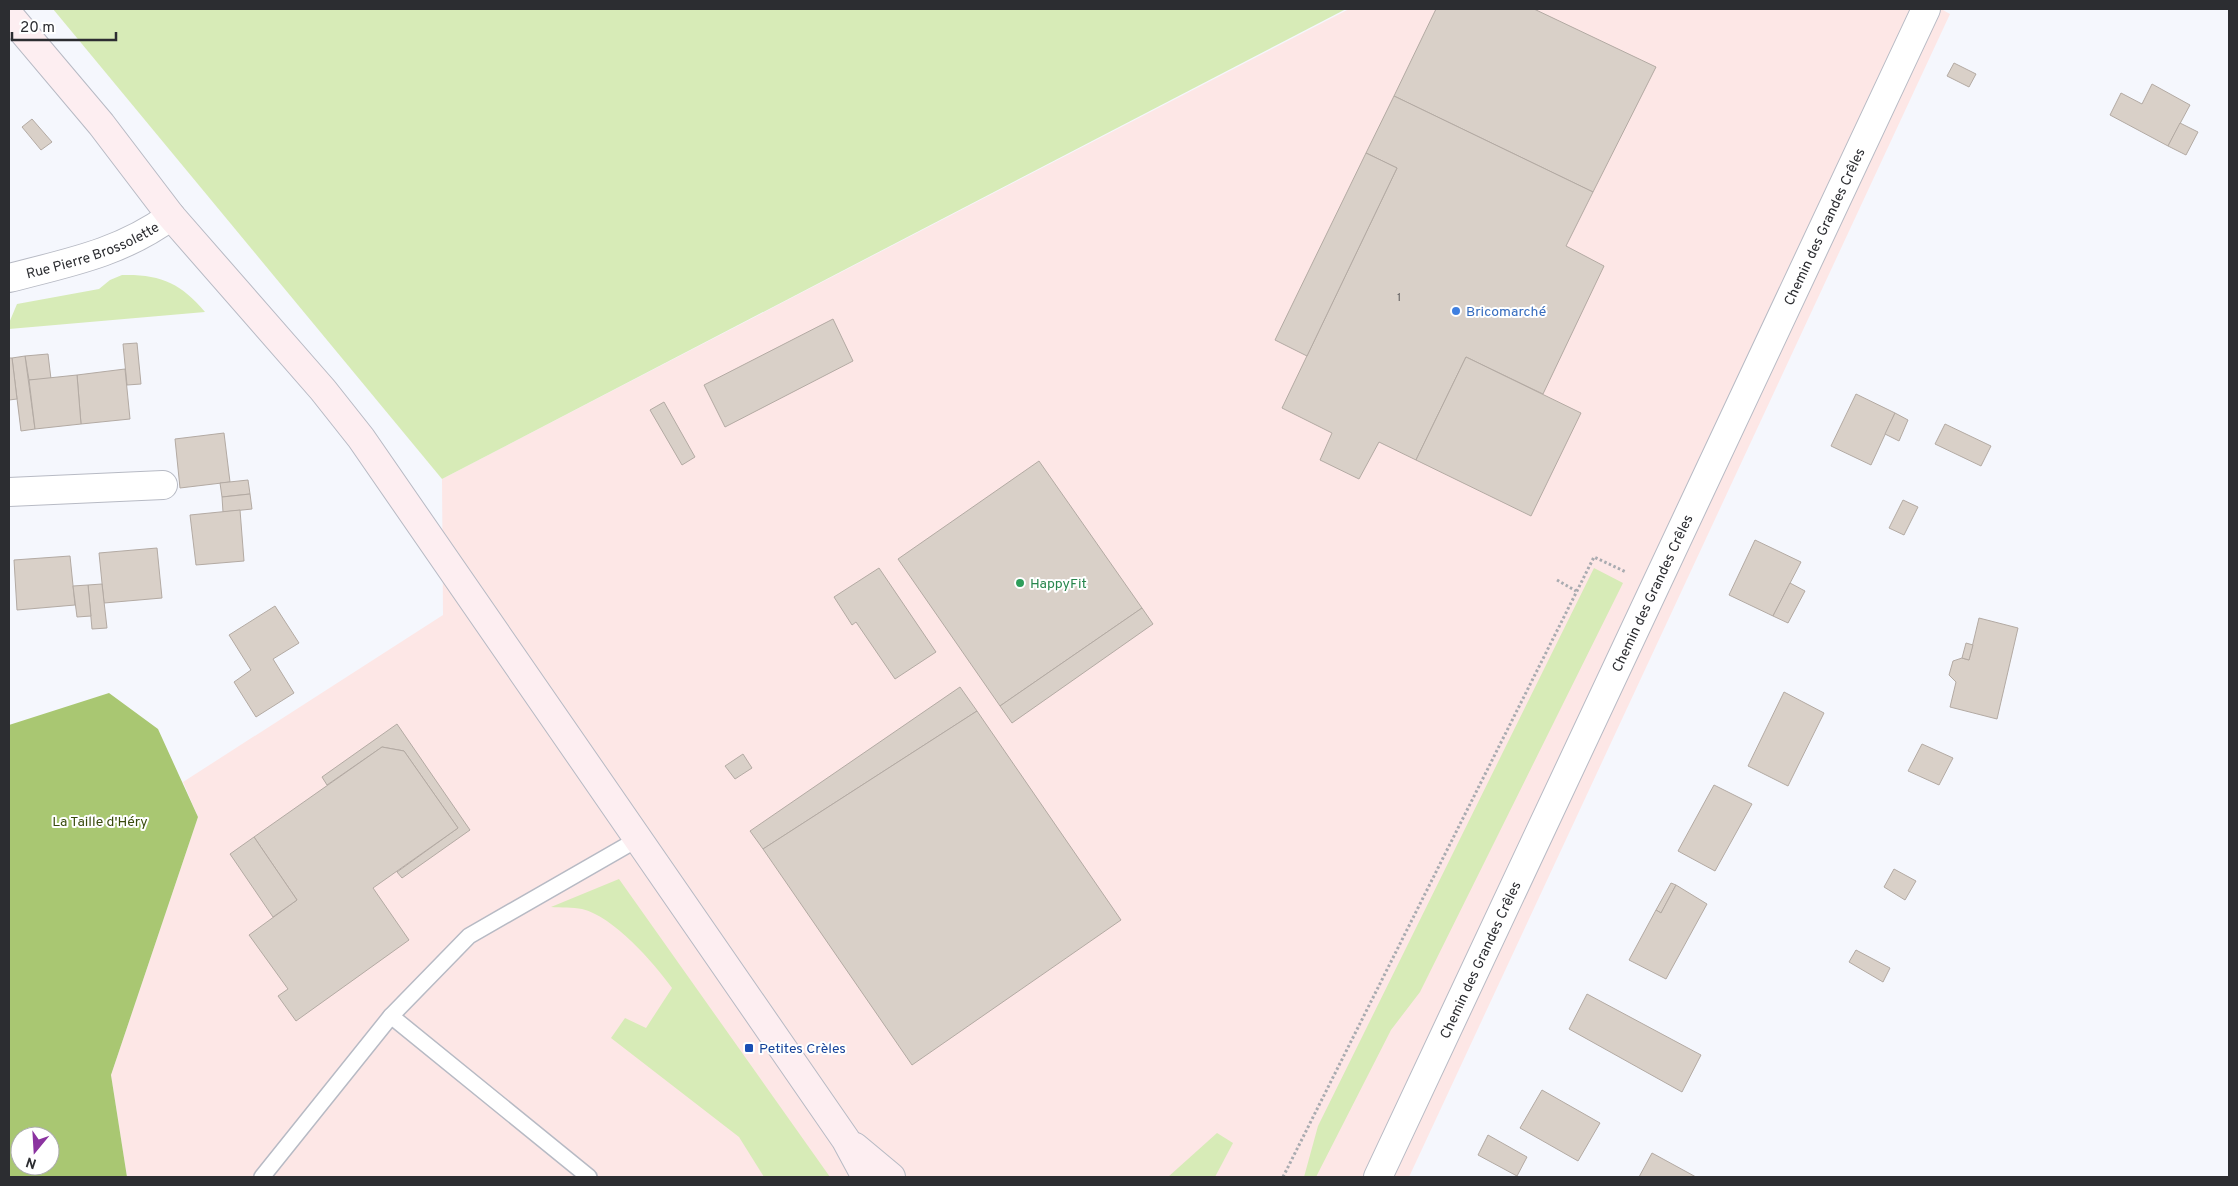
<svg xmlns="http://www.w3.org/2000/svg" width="2238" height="1186" viewBox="0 0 2238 1186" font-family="Overpass,sans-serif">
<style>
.commercial{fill:#fde7e6}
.green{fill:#d7ebb7}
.forest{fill:#a9c772;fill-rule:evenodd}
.building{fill:#d9d0c8;stroke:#b3aaa3}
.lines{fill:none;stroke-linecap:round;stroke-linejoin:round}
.service-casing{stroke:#b7bac4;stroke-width:18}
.minor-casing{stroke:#b7bac4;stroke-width:30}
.secondary-casing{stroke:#b7bac4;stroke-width:30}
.path{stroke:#a9abb0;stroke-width:3;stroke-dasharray:2.5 2.5;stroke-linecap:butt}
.service{stroke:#fff;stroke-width:15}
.minor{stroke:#fff;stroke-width:28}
.secondary{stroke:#fdeef1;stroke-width:28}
.shop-dot{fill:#3f7fe0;stroke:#fff;stroke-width:2}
.leisure-dot{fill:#2e9e5b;stroke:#fff;stroke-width:2}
.transit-dot{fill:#1a4fb4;stroke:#fff;stroke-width:2}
.labels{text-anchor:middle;stroke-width:4;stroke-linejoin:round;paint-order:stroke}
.number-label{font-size:11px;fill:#575657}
.street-label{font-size:14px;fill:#2c2d31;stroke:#fff}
.shop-label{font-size:14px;fill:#366cbe;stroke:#fff;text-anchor:start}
.leisure-label{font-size:14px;fill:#27864d;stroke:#fff;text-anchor:start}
.park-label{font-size:14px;fill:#394b0d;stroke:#fff}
.transit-label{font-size:14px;fill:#164399;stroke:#fff;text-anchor:start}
</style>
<rect width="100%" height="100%" fill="#f5f7fd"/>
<path class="commercial" d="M 1349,9 L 1941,9 L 1950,14 L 1409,1177 L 127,1177 L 111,1075 L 198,817 L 183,782 L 443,615 L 442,479 Z"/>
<g class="green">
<path d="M 53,9 L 1346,9 L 442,479 Z"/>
<path d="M 122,275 C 160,274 181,283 205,312 L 9,329 L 9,323 L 17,304 L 99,289 L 110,280 Z"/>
<path d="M 1594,568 L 1623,583 L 1420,992 L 1391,1030 L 1316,1177 L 1304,1177 L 1318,1126 Z"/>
<path d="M 619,879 L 830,1177 L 764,1177 L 739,1137 L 611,1038 L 625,1018 L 646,1028 L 672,988 C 654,963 613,916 582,909 C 573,907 561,908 551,907 Z"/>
<path d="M 1217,1133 L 1233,1143 L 1215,1177 L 1168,1177 Z"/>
</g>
<path class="forest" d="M 109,693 L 158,729 L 198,817 L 111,1075 L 127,1177 L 9,1177 L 9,725 ZM 20,1136 L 50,1136 L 50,1166 L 20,1166 Z"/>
<g class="building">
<path d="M 1436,9 L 1534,9 L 1656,67 L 1593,192 L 1394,96 Z"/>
<path d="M 1954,63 L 1976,74 L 1969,87 L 1947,76 Z"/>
<path d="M 2152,84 L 2190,105 L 2168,146 L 2110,115 L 2121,93 L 2142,104 Z"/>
<path d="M 1394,96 L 1593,192 L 1566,246 L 1604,266 L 1543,394 L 1466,357 L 1416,460 L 1379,442 L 1359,479 L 1320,460 L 1332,433 L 1282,408 L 1397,168 L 1366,153 Z"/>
<path d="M 32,119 L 52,142 L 41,150 L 22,127 Z"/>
<path d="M 2180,123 L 2198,132 L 2186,155 L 2168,146 Z"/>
<path d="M 1366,153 L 1397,168 L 1307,356 L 1275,340 Z"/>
<path d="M 833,319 L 853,361 L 725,427 L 704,385 Z"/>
<path d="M 137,343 L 141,384 L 127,385 L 123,344 Z"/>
<path d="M 48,354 L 51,379 L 29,380 L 25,356 Z"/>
<path d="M 25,356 L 35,429 L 21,431 L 12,358 Z"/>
<path d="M 1466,357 L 1581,413 L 1531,516 L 1416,460 Z"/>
<path d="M 9,358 L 12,358 L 17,399 L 9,400 Z"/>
<path d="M 125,369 L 130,419 L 81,424 L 77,375 Z"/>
<path d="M 77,375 L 81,424 L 35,429 L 29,380 Z"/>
<path d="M 1856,394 L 1895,413 L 1871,465 L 1831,446 Z"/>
<path d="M 664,402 L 695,457 L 682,465 L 650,410 Z"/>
<path d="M 1895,413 L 1908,420 L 1899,441 L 1885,434 Z"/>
<path d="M 1945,424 L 1991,446 L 1981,466 L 1935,444 Z"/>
<path d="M 224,433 L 230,482 L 180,488 L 175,439 Z"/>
<path d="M 1039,461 L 1142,608 L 1000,706 L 898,559 Z"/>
<path d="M 248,480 L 250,494 L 222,497 L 220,483 Z"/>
<path d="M 250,494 L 252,509 L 223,512 L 222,497 Z"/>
<path d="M 1903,500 L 1918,507 L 1904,535 L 1889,528 Z"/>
<path d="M 240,510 L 244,561 L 196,565 L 190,515 Z"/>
<path d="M 1755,540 L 1801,562 L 1773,616 L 1729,595 Z"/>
<path d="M 157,548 L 162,598 L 104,603 L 99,553 Z"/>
<path d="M 70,556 L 75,605 L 17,610 L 14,560 Z"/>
<path d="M 879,568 L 936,652 L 895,679 L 856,622 L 852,625 L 834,597 Z"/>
<path d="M 1790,583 L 1805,591 L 1788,623 L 1773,616 Z"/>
<path d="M 102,584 L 107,628 L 92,629 L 88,585 Z"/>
<path d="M 88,585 L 91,616 L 77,617 L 73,586 Z"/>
<path d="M 275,606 L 299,643 L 273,659 L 294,693 L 256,717 L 234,682 L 251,670 L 229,635 Z"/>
<path d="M 1142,608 L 1153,624 L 1012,723 L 1000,706 Z"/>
<path d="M 1979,618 L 2018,628 L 1997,719 L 1950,707 L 1956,682 L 1949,675 L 1953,661 L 1962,658 L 1969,660 Z"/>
<path d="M 1966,643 L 1973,645 L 1969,660 L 1962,658 Z"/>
<path d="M 960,687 L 977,711 L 763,849 L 750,831 Z"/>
<path d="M 1784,692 L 1824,713 L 1788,786 L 1748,766 Z"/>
<path d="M 977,711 L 1121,920 L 912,1065 L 763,849 Z"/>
<path d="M 397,724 L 470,830 L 402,878 L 397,872 L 458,828 L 404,751 L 382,747 L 327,785 L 322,777 Z"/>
<path d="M 1922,744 L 1953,758 L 1939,785 L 1908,771 Z"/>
<path d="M 382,747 L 404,751 L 458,828 L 373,888 L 409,940 L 296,1021 L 278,996 L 288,989 L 249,935 L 297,900 L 254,837 Z"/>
<path d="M 743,754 L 752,768 L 735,779 L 725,766 Z"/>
<path d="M 1714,785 L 1752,804 L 1715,871 L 1678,851 Z"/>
<path d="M 254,837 L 297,900 L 273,917 L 230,854 Z"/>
<path d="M 1894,869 L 1916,881 L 1905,900 L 1884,887 Z"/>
<path d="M 1671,883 L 1676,885 L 1661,913 L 1656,910 Z"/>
<path d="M 1676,885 L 1707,904 L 1666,979 L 1629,960 L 1656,910 L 1661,913 Z"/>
<path d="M 1856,950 L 1890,968 L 1883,982 L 1849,962 Z"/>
<path d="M 1587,994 L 1701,1055 L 1682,1092 L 1569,1029 Z"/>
<path d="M 1542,1090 L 1600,1123 L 1578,1161 L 1520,1128 Z"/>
<path d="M 1488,1135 L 1527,1157 L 1517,1176 L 1478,1155 Z"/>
<path d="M 1652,1153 L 1696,1177 L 1639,1177 Z"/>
</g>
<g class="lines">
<defs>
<g id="service">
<path d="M 391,1016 L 469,936 L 638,839"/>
<path d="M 262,1177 L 391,1016 L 589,1177"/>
</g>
<g id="minor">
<path id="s1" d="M 9,278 C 67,263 121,253 171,216"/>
<path d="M 9,492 L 163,485"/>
<path id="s2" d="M 1378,1177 L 1926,9"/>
</g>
<g id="secondary">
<path d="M 9,15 L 101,124 L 171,216 L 323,390 L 361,438 L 846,1140 L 866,1177"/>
<path d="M 855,1147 L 891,1177"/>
</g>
</defs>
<use href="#service" class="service-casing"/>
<use href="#minor" class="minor-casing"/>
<use href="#secondary" class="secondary-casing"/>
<g class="path">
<path d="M 1557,580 L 1576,591"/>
<path d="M 1283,1177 L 1594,557 L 1626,572"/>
</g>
<use href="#service" class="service"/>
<use href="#minor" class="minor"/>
<use href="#secondary" class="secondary"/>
</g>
<circle class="shop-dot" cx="1456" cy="311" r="5"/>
<circle class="leisure-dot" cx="1020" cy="583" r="5"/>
<rect class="transit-dot" x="744" y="1043" width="10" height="10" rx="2.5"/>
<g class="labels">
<g class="number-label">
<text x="1399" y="301">1</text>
</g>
<g class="street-label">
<text dy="5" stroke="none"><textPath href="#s2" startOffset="1050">Chemin des Grandes Crêles</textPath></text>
<text dy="5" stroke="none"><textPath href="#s1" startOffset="88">Rue Pierre Brossolette</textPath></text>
<text dy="5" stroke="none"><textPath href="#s2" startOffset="645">Chemin des Grandes Crêles</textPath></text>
<text dy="5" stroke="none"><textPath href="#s2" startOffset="240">Chemin des Grandes Crêles</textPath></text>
</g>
<g class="shop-label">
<text x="1466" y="316">Bricomarché</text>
</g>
<g class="leisure-label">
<text x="1030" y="588">HappyFit</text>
</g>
<g class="park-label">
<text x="100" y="826">La Taille d'Héry</text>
</g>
<g class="transit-label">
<text x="759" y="1053">Petites Crèles</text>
</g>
</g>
<rect width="2238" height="1186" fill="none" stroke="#2c2d31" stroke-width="20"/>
<g transform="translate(35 1151) rotate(198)"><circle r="24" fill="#ffffff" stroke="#ababad"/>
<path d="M0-4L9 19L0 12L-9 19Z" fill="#8b33a0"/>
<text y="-8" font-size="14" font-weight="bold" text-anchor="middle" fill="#2c2d31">N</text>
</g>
<path d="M12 32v8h104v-8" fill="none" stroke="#2c2d31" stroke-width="2.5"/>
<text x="20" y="32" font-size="15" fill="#2c2d31" stroke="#ffffff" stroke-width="4" paint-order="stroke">20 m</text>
</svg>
